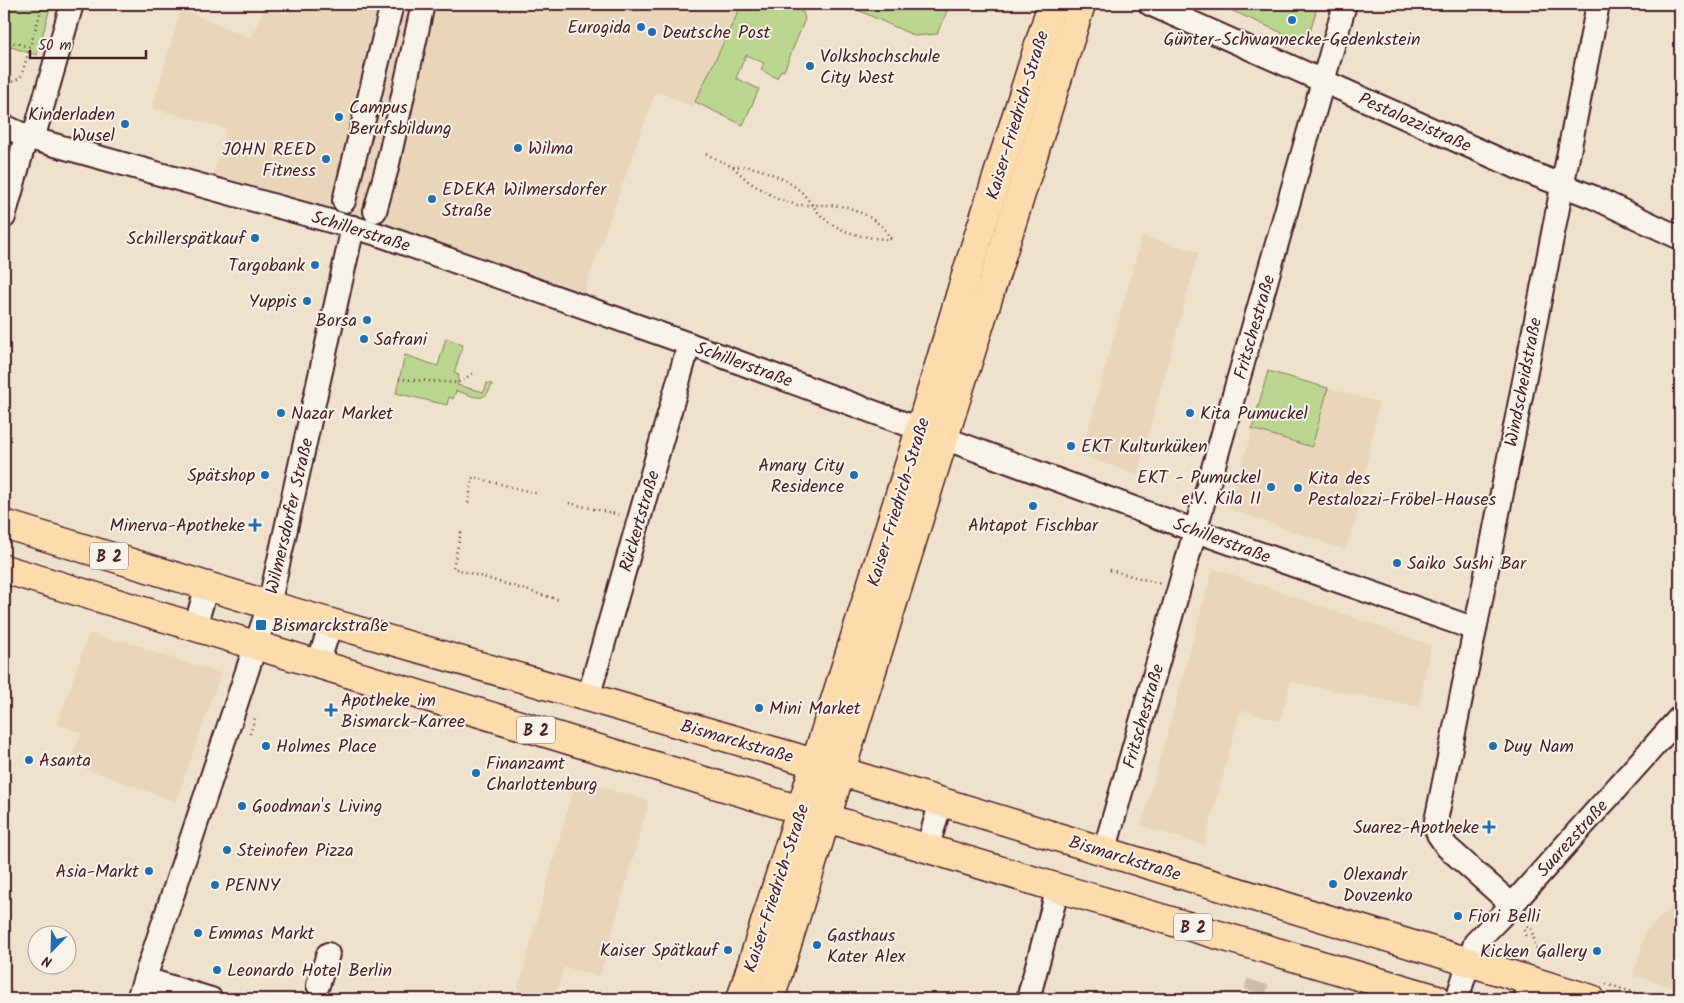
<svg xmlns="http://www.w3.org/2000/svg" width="1684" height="1003" viewBox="0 0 1684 1003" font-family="Kalam,sans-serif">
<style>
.built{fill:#e9d6ba}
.green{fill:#bad68e;stroke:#827a5c}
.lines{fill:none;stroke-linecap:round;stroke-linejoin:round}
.minor-tunnel{stroke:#cebbad;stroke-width:22;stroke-dasharray:22 11;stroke-linecap:butt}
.minor-casing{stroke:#4a1f2b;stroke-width:26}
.major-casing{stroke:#4a1f2b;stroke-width:31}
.path{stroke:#4a1f2b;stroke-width:2.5;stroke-dasharray:1 4;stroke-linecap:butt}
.minor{stroke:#f7f3e8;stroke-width:22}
.major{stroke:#fcdcac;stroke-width:28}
.poi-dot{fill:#1f6fb2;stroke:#f7f3e8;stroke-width:2}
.labels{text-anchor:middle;stroke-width:4;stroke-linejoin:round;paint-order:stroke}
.shield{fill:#f7f3e8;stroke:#7e5f64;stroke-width:1}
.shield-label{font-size:16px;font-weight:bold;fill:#4a1f2b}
.poi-label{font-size:18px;fill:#4a1f2b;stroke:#f7f3e8;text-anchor:start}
.street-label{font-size:18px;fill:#4a1f2b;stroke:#f7f3e8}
</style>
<rect width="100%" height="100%" fill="#efe2cd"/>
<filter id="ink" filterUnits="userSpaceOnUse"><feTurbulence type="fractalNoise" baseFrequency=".02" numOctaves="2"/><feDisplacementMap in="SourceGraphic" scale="10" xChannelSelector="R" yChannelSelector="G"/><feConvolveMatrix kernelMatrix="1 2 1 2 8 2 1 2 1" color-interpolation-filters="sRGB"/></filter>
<g filter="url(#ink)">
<g class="built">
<path d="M 266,4 L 287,14 L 292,4 L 742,4 L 693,107 L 656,91 L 589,278 L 584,295 L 392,226 L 386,229 L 328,210 L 328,207 L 213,175 L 226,129 L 152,108 L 181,9 L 251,38 Z"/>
<path d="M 1142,236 L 1199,252 L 1137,475 L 1081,455 Z"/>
<path d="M 1328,388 L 1379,402 L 1356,520 L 1345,550 L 1229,509 L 1240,468 L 1250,439 L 1252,429 L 1312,447 Z"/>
<path d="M 1213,568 L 1431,645 L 1419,707 L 1291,682 L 1280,721 L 1241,710 L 1204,845 L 1141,826 Z"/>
<path d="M 89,633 L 119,642 L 121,640 L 144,647 L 143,649 L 221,673 L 176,802 L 70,763 L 81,733 L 57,724 Z"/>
<path d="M 576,779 L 649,801 L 640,834 L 600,977 L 564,967 L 554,999 L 515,999 Z"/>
<path d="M 1680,899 L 1680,990 L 1633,975 L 1646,931 Z"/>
</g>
<g class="green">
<path d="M 4,4 L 51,4 L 37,55 L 4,45 Z"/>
<path d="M 742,4 L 784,4 L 803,12 L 805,19 L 784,71 L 781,70 L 777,78 L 761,70 L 764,63 L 746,55 L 736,78 L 759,89 L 743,125 L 695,102 Z"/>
<path d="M 852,4 L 950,4 L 937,34 L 915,36 L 851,7 Z"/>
<path d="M 1217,4 L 1318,4 L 1310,32 L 1296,39 Z"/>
<path d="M 446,338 L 463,345 L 454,373 L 459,375 L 457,385 L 484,392 L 487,383 L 492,384 C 485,406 473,395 456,391 L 453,399 L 449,397 L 447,405 L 396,393 L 405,355 L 438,366 Z"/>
<path d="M 1268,371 L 1328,388 L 1312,447 L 1252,429 Z"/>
</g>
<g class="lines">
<path class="minor-tunnel" d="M 1255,992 L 1258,982"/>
<defs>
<g id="minor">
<path d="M 1150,4 L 1523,170 L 1593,197 L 1680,238"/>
<path d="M 4,126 L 33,139 L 377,234 L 689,344 L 1196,531 L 1475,629"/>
<path d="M 33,139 L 72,4"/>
<path d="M 344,201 L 392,4"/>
<path d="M 375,211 L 387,168 L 423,4"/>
<path d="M 4,217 L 26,137"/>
<path d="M 195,627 L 207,586"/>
<path d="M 318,664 L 331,623"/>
<path d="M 588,698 L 689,344"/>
<path d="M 927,849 L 941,802"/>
<path d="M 1104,852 L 1345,4"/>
<path d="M 1512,905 L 1447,847 L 1438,834 L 1435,826 L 1480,605 L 1598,4"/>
<path d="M 145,979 L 211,999"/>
<path d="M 318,985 L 328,954"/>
<path d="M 138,999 L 269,605 L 353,227"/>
<path d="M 1028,999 L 1058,888"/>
<path d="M 1457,999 L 1475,943 L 1512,905 L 1680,717"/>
<path d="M 1525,999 L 1531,981"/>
</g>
<g id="major">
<path d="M 4,524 L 269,605 L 787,755 L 1591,999"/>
<path d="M 4,569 L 1058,888 L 1437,999"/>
<path d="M 741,999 L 912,456 L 968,269 L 1052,4"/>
<path d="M 770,999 L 952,412 L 1081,4"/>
</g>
</defs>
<use href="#minor" class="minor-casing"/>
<use href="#major" class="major-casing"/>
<g class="path">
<path d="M 822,9 L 831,4"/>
<path d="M 4,28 L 11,4"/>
<path d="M 4,40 L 30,47"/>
<path d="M 4,87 L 21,77 L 43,4"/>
<path d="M 706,154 L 733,167 L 749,182 L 778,199 L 797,205 L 831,205 L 848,207 L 868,216 L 883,227 L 891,239"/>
<path d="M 733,167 C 738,167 744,166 749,167 C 764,169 793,182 803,194 C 811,202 817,213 826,220 C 844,234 869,239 891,239"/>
<path d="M 399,379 L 458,383 L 475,372"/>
<path d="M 468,503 L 473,477 L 539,494"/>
<path d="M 569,503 L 620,515"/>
<path d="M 461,532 L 453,568 L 559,600"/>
<path d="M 1110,570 L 1161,584"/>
<path d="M 250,734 L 255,718"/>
<path d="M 1527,926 L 1531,928 L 1538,954"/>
<path d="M 1524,930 L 1526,938"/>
<path d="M 1606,984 L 1657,999"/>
</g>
<use href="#minor" class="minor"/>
<use href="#major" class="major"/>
</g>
</g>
<g class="poi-dot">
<circle cx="1292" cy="20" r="5"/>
<circle cx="641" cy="27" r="5"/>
<circle cx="652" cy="32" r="5"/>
<circle cx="810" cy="66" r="5"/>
<circle cx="339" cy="117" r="5"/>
<circle cx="125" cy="124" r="5"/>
<circle cx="518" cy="148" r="5"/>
<circle cx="326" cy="159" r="5"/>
<circle cx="432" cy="199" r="5"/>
<circle cx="255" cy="238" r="5"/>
<circle cx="315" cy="265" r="5"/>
<circle cx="307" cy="301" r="5"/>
<circle cx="367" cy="320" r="5"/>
<circle cx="364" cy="339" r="5"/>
<circle cx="281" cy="413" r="5"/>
<circle cx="1190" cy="413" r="5"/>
<circle cx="1071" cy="446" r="5"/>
<circle cx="265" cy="475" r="5"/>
<circle cx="854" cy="475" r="5"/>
<circle cx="1271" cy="487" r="5"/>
<circle cx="1298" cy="488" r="5"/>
<circle cx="1033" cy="506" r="5"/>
<path d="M252.5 517.5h5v5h5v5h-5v5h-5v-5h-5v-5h5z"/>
<circle cx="1397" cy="563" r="5"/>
<rect x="255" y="619" width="12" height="12" rx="2.5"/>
<circle cx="759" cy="708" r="5"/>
<path d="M328.5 702.5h5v5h5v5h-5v5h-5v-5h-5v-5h5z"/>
<circle cx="266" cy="746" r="5"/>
<circle cx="1493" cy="746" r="5"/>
<circle cx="29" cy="760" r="5"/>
<circle cx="476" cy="773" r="5"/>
<circle cx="242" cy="806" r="5"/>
<path d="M1486.5 819.5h5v5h5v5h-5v5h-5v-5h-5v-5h5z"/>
<circle cx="227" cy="850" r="5"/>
<circle cx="149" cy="871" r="5"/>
<circle cx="1333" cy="884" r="5"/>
<circle cx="215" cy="885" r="5"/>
<circle cx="1458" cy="916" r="5"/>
<circle cx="198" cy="933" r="5"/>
<circle cx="817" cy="945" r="5"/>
<circle cx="728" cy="950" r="5"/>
<circle cx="1597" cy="951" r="5"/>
<circle cx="217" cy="970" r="5"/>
</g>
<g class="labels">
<g class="shield">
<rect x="90" y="542.5" width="38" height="27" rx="4"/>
<rect x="517" y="716.5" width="38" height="27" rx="4"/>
<rect x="1174" y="913.5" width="38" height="27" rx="4"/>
</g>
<g class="shield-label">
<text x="109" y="562">B 2</text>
<text x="536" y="736">B 2</text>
<text x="1193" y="933">B 2</text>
</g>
<g class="poi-label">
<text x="631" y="33" text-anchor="end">Eurogida</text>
<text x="662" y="38">Deutsche Post</text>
<text x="1292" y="45" text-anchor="middle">Günter-Schwannecke-Gedenkstein</text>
<text x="820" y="62">Volkshochschule<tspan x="820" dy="21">City West</tspan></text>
<text x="349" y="113">Campus<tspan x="349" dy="21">Berufsbildung</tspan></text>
<text x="115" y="120" text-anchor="end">Kinderladen<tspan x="115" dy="21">Wusel</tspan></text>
<text x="528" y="154">Wilma</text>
<text x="316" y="155" text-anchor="end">JOHN REED<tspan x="316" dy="21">Fitness</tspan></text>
<text x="442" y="195">EDEKA Wilmersdorfer<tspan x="442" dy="21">Straße</tspan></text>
<text x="245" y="244" text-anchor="end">Schillerspätkauf</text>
<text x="305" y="271" text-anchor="end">Targobank</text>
<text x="297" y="307" text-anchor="end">Yuppis</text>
<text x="357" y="326" text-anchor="end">Borsa</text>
<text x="374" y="345">Safrani</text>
<text x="291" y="419">Nazar Market</text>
<text x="1200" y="419">Kita Pumuckel</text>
<text x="1081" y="452">EKT Kulturküken</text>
<text x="844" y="471" text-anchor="end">Amary City<tspan x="844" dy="21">Residence</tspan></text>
<text x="255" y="481" text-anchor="end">Spätshop</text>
<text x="1261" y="483" text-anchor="end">EKT - Pumuckel<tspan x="1261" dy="21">e.V. Kila II</tspan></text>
<text x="1308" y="484">Kita des<tspan x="1308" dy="21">Pestalozzi-Fröbel-Hauses</tspan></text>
<text x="245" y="531" text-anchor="end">Minerva-Apotheke</text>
<text x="1033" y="531" text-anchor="middle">Ahtapot Fischbar</text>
<text x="1407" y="569">Saiko Sushi Bar</text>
<text x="272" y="631">Bismarckstraße</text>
<text x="341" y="706">Apotheke im<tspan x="341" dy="21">Bismarck-Karree</tspan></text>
<text x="769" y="714">Mini Market</text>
<text x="276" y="752">Holmes Place</text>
<text x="1503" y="752">Duy Nam</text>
<text x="39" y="766">Asanta</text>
<text x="486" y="769">Finanzamt<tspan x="486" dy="21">Charlottenburg</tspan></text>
<text x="252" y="812">Goodman's Living</text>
<text x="1479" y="833" text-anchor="end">Suarez-Apotheke</text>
<text x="237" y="856">Steinofen Pizza</text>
<text x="139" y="877" text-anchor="end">Asia-Markt</text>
<text x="1343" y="880">Olexandr<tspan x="1343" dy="21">Dovzenko</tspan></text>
<text x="225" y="891">PENNY</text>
<text x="1468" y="922">Fiori Belli</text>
<text x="208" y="939">Emmas Markt</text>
<text x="827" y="941">Gasthaus<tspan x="827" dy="21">Kater Alex</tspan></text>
<text x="718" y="956" text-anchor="end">Kaiser Spätkauf</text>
<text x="1587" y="957" text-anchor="end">Kicken Gallery</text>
<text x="227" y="976">Leonardo Hotel Berlin</text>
</g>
<g class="street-label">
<text transform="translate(1017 115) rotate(-73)" y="6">Kaiser-Friedrich-Straße</text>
<text transform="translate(1415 122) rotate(24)" y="6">Pestalozzistraße</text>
<text transform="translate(361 231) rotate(17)" y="6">Schillerstraße</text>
<text transform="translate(1254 327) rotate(-74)" y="6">Fritschestraße</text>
<text transform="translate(744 364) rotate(20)" y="6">Schillerstraße</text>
<text transform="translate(1523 382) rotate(-79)" y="6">Windscheidstraße</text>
<text transform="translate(898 502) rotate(-73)" y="6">Kaiser-Friedrich-Straße</text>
<text transform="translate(289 516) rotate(-77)" y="6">Wilmersdorfer Straße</text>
<text transform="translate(639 521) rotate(-74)" y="6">Rückertstraße</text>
<text transform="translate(1222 540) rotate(20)" y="6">Schillerstraße</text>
<text transform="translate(1143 716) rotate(-74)" y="6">Fritschestraße</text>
<text transform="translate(737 741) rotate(16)" y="6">Bismarckstraße</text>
<text transform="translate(1572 838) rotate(-48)" y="6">Suarezstraße</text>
<text transform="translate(1125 858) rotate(17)" y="6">Bismarckstraße</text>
<text transform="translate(776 888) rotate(-72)" y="6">Kaiser-Friedrich-Straße</text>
</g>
</g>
<rect width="1684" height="1003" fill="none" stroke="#f7f3e8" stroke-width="20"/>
<rect x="10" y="10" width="1664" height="983" fill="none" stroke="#4a1f2b" stroke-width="2" filter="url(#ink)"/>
<g transform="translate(52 950) rotate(203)"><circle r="24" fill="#f7f3e8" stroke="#b29e9c"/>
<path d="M0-4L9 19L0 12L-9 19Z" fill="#1f6fb2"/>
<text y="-8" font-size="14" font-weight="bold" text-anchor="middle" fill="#4a1f2b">N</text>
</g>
<path d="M30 50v8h116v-8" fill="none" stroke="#4a1f2b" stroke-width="2.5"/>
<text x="38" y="50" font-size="15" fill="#4a1f2b" stroke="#f7f3e8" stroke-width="4" paint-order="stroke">50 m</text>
</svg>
